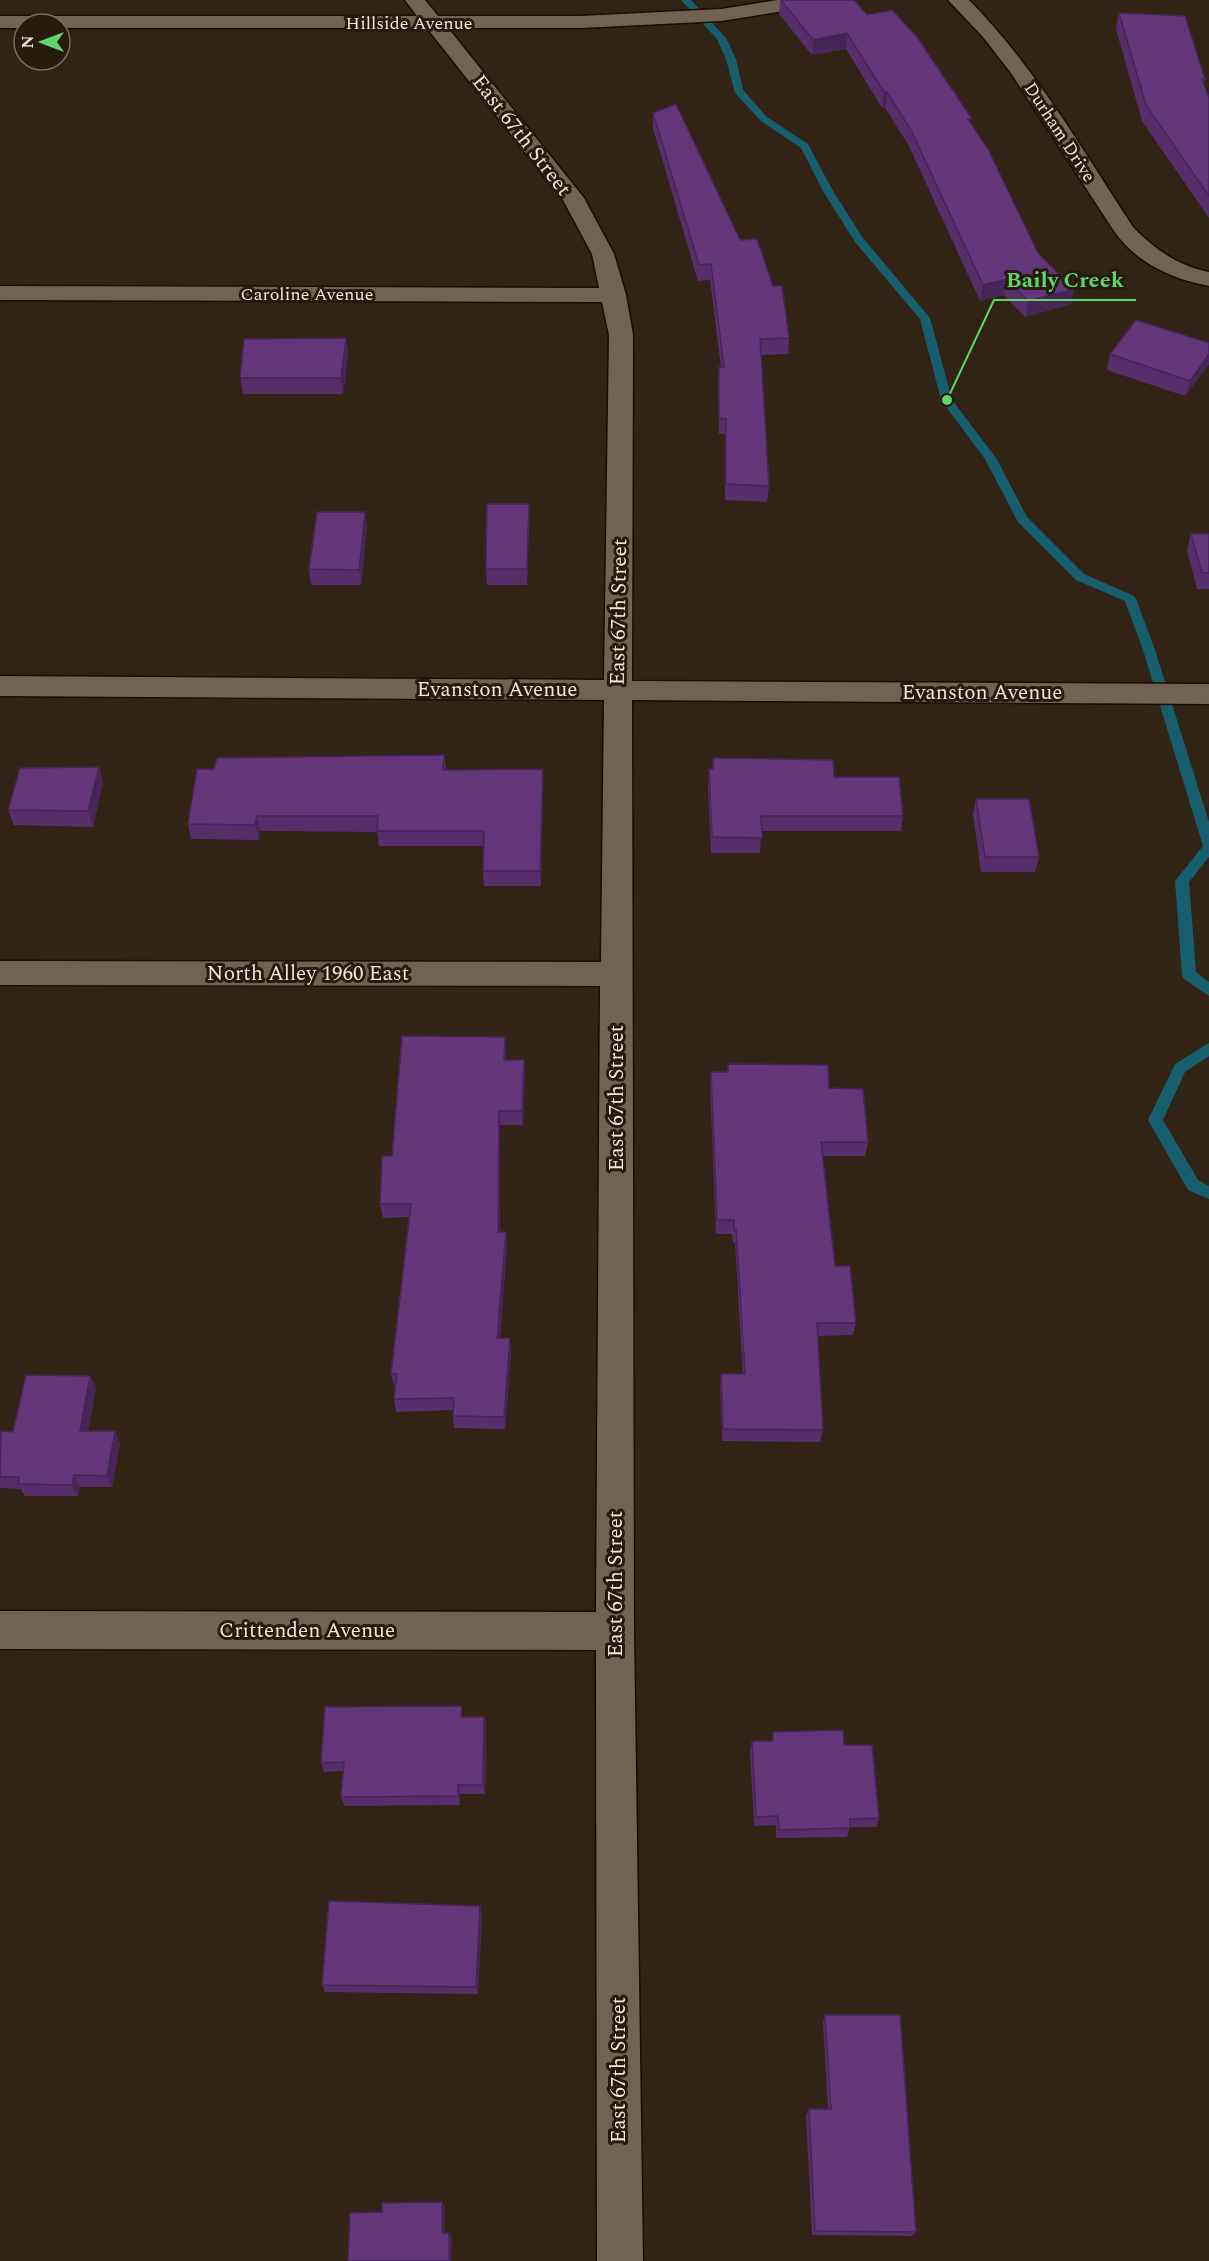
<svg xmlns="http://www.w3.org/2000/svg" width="1209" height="2261" viewBox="0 0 1209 2261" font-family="Spectral,serif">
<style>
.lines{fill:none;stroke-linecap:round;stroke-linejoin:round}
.stream{fill:#185f6e;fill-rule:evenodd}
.minor-casing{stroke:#180d03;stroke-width:3}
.minor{fill:#716354;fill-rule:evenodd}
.wall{fill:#562f6a}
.shaded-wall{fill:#462656}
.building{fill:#64377b;stroke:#462656;stroke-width:1.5}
.labels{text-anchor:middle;stroke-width:6;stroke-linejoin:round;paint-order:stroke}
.far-street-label{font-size:18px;fill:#efe6de;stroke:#271b0e}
.street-label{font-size:21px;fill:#efe6de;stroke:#271b0e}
.leader{fill:none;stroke:#5fd56b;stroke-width:2}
.callout-dot{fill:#5fd56b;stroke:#271b0e;stroke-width:2}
.callout-label{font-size:22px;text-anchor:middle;font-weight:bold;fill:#5fd56b;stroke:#271b0e;stroke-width:6;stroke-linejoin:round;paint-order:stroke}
</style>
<rect width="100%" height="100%" fill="#312417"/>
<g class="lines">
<g class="stream">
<path d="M 681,0 L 691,0 L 726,38 L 736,59 L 743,90 L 767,117 L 808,144 L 833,191 L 863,238 L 930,318 L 952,400 L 996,458 L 1027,517 L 1084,574 L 1134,596 L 1136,599 L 1155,650 L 1209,822 L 1209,857 L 1189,882 L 1196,972 L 1209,982 L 1209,996 L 1184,979 L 1182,975 L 1175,881 L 1203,846 L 1143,650 L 1125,601 L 1076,580 L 1018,522 L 985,459 L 941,400 L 920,319 L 855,242 L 823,191 L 801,148 L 761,121 L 735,93 L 726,59 L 717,39 Z"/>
<path d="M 1209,1043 L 1209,1056 L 1185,1072 L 1163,1120 L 1198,1180 L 1209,1186 L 1209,1199 L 1188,1190 L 1148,1120 L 1175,1064 Z"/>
</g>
<defs>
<g id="minor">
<path d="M 405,0 L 425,0 L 438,16 L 581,16 L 721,9 L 778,0 L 826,0 L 823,4 L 816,6 L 721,21 L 581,28 L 448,28 L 584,198 L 614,254 L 626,295 L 633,335 L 632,681 L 1209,684 L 1209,704 L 632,700 L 634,1631 L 643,2261 L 597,2261 L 596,1650 L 0,1649 L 0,1611 L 596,1612 L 600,986 L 0,985 L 0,961 L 601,962 L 604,700 L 0,696 L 0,676 L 604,680 L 609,335 L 602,302 L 0,300 L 0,286 L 599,288 L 592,254 L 563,200 L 427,28 L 60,28 L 60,24 L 24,24 L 24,28 L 0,28 L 0,16 L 417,16 Z"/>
<path d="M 948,0 L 969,0 C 1035,67 1082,149 1133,227 C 1154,249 1178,266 1209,272 L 1209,286 C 1172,279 1136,263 1114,231 L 1011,73 L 983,37 Z"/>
</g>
</defs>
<use href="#minor" class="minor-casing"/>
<use href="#minor" class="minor"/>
</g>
<g class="wall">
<path d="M 780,0 L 854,0 L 867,15 L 971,124 L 1038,253 L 1074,289 L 1071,304 L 1025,317 L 1004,295 L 980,301 L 909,146 L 885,108 L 882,108 L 846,49 L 812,55 L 779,14 Z"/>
<path d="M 1119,13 L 1205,79 L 1204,84 L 1209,98 L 1209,218 L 1142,121 L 1116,29 Z"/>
<path d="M 653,113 L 740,240 L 789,338 L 788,354 L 761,355 L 769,486 L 767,502 L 725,500 L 725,434 L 719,434 L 718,382 L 719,367 L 721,367 L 710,280 L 698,281 L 653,128 Z"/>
<path d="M 346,338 L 348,354 L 343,394 L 243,394 L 240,378 Z"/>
<path d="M 1209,343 L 1209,364 L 1185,396 L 1107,370 L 1110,354 Z"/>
<path d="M 365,512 L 367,528 L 361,585 L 311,585 L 309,569 Z"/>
<path d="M 529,519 L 527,585 L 487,585 L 486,569 Z"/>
<path d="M 1191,534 L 1209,534 L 1209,589 L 1197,589 L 1187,550 Z"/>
<path d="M 444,755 L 446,770 L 543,784 L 541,886 L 484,886 L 483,871 L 483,846 L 379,846 L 377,832 L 260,831 L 259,840 L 191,839 L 188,824 L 214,769 Z"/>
<path d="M 99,767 L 103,782 L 93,827 L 14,825 L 8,810 Z"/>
<path d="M 709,769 L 834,777 L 903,816 L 901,831 L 761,831 L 760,853 L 711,853 L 708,784 Z"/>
<path d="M 976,799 L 1039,857 L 1035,872 L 981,872 L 973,814 Z"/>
<path d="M 506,1051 L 505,1060 L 525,1074 L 523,1125 L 500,1125 L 500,1232 L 507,1246 L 500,1338 L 511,1351 L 505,1429 L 454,1428 L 453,1416 L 453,1410 L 396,1412 L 394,1399 L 395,1386 L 394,1386 L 391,1374 L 409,1217 L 383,1218 L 380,1204 L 392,1156 Z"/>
<path d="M 711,1072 L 829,1088 L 868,1142 L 865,1156 L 823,1156 L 835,1266 L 856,1323 L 853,1335 L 818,1336 L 823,1430 L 820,1442 L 722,1441 L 720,1387 L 721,1374 L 743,1374 L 735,1243 L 733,1243 L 732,1234 L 716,1234 L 710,1086 Z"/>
<path d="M 90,1376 L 96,1388 L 88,1431 L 120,1443 L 112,1487 L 80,1487 L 78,1496 L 25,1496 L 21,1489 L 0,1488 L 0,1434 L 13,1432 Z"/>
<path d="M 463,1717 L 484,1717 L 486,1727 L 485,1794 L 460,1794 L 460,1805 L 345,1806 L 341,1797 L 343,1771 L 324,1772 L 321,1763 Z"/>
<path d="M 773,1732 L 844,1745 L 879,1818 L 876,1827 L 850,1827 L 847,1837 L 776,1838 L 776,1825 L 754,1826 L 750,1751 L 752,1741 L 771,1741 Z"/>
<path d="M 482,1914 L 478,1994 L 325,1992 L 322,1985 Z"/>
<path d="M 825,2015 L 916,2232 L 912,2236 L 812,2235 L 806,2115 L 809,2109 L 828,2109 L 823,2022 Z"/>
</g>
<g class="shaded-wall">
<path d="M 847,33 L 846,49 L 812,55 L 813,40 Z"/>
<path d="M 884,92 L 887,92 L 885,108 L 882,108 Z"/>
<path d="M 1007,279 L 1004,295 L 980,301 L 983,285 Z"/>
<path d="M 1074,289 L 1071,304 L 1025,317 L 1028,301 Z"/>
<path d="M 346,338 L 348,354 L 343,394 L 341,378 Z"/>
<path d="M 1209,354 L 1209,364 L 1185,396 L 1190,381 Z"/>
<path d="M 529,504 L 529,519 L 527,585 L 527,569 Z"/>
<path d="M 365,512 L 367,528 L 361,585 L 359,570 Z"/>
<path d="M 99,767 L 103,782 L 93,827 L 88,811 Z"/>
<path d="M 543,769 L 543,784 L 541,886 L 540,871 Z"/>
<path d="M 257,816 L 260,831 L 259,840 L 255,825 Z"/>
<path d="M 505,1037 L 506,1051 L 505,1074 L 504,1060 Z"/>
<path d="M 524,1060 L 525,1074 L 523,1125 L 522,1111 Z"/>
<path d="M 499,1111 L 500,1125 L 500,1245 L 498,1232 Z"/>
<path d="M 506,1232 L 507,1246 L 499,1351 L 497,1338 Z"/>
<path d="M 510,1338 L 511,1351 L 505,1429 L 504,1417 Z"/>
<path d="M 90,1376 L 96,1388 L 86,1443 L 80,1431 Z"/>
<path d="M 115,1431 L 120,1443 L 112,1487 L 107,1476 Z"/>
<path d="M 74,1475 L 80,1487 L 78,1496 L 72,1485 Z"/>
<path d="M 484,1717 L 486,1727 L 485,1794 L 483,1785 Z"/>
<path d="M 458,1785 L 460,1794 L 460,1805 L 458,1796 Z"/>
<path d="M 480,1906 L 482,1914 L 478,1994 L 476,1987 Z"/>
<path d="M 442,2202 L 445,2206 L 444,2237 L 442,2233 Z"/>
<path d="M 449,2233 L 452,2237 L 451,2261 L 449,2261 Z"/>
</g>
<g class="building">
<path d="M 781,0 L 854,0 L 867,15 L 892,10 L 917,37 L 972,119 L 968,119 L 988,149 L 1038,253 L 1074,289 L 1028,301 L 1007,279 L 983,285 L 911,130 L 887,92 L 884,92 L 847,33 L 813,40 Z"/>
<path d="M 1119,13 L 1185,16 L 1205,79 L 1202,79 L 1209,98 L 1209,196 L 1146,105 Z"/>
<path d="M 676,104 L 740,240 L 757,239 L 773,286 L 782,286 L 789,338 L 760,339 L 769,486 L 726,484 L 726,419 L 719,418 L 719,367 L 724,367 L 711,264 L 699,265 L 653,113 Z"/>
<path d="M 1136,320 L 1209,343 L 1209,354 L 1190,381 L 1110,354 Z"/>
<path d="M 346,338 L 341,378 L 240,378 L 244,339 Z"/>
<path d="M 487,504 L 529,504 L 527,569 L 486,569 Z"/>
<path d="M 317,512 L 365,512 L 359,570 L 309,569 Z"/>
<path d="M 1191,534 L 1209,534 L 1209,573 L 1202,573 Z"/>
<path d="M 444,755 L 443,770 L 543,769 L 540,871 L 483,871 L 484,831 L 377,831 L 378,816 L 257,816 L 255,825 L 188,824 L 197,769 L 214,769 L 217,758 Z"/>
<path d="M 713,758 L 833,760 L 834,777 L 899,777 L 903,816 L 761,816 L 762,838 L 712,837 L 709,769 L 713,769 Z"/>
<path d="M 99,767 L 88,811 L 8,810 L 20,768 Z"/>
<path d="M 976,799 L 1029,799 L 1039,857 L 985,857 Z"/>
<path d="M 402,1036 L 505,1037 L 504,1060 L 524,1060 L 522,1111 L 499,1111 L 498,1232 L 506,1232 L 497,1338 L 510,1338 L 504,1417 L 453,1416 L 454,1398 L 394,1399 L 397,1374 L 391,1374 L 411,1204 L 380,1204 L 382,1156 L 392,1156 Z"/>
<path d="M 728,1064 L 828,1065 L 829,1088 L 863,1089 L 868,1142 L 821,1142 L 835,1266 L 850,1266 L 856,1323 L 817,1323 L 823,1430 L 723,1429 L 721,1374 L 745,1374 L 736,1229 L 734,1229 L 734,1220 L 717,1220 L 711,1072 L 728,1072 Z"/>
<path d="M 26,1375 L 90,1376 L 80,1431 L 115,1431 L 107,1476 L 74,1475 L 72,1485 L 18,1484 L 19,1477 L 0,1477 L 1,1431 L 13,1432 Z"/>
<path d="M 462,1706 L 461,1717 L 484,1717 L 483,1785 L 458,1785 L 458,1796 L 341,1797 L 344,1762 L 321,1763 L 325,1707 Z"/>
<path d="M 843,1730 L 844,1745 L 872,1745 L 879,1818 L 850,1819 L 850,1828 L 779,1830 L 778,1816 L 756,1817 L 752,1741 L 773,1741 L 773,1732 Z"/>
<path d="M 329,1901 L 480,1906 L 476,1987 L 322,1985 Z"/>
<path d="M 825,2015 L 900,2015 L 916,2232 L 815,2231 L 809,2109 L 831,2109 Z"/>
<path d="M 442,2202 L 442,2233 L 449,2233 L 449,2261 L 348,2261 L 350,2213 L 382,2212 L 382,2203 Z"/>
</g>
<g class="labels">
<g class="far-street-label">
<text x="409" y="29">Hillside Avenue</text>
<text transform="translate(1060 132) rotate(57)" y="6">Durham Drive</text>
<text x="307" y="300">Caroline Avenue</text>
</g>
<g class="street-label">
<text transform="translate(522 135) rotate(52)" y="7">East 67th Street</text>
<text transform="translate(618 612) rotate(-89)" y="7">East 67th Street</text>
<text x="497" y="696">Evanston Avenue</text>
<text x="982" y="699">Evanston Avenue</text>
<text x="308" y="980">North Alley 1960 East</text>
<text transform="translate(616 1098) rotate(-90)" y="7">East 67th Street</text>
<text transform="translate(615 1584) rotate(-90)" y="7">East 67th Street</text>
<text x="307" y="1637">Crittenden Avenue</text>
<text transform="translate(618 2070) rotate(-90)" y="7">East 67th Street</text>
</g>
</g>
<path class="leader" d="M947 400L994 300H1136"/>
<circle class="callout-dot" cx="947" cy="400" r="6"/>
<g class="callout-label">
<text x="1065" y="287">Baily Creek</text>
</g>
<g transform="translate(42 42) rotate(270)"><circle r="28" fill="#271b0e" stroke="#776c61" stroke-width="1.5"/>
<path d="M0-4.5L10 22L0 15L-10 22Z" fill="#5fd56b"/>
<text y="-9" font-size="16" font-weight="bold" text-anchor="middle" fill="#efe6de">N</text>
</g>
</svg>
